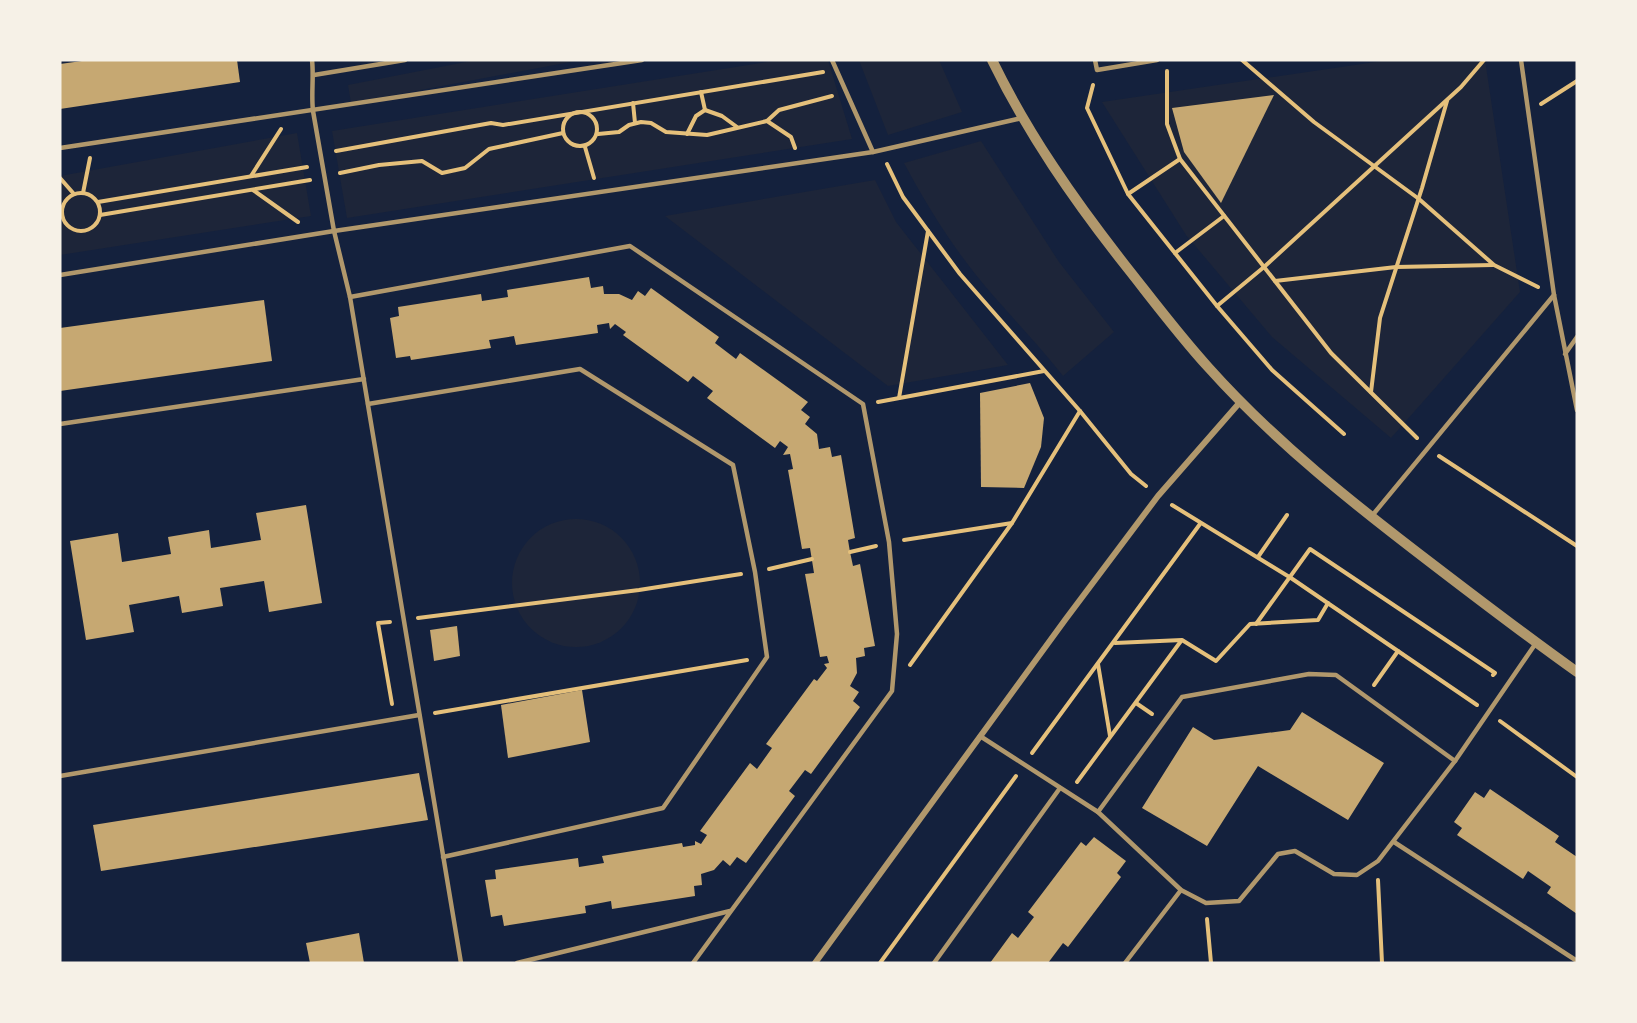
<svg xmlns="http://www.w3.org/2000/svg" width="1637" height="1023" viewBox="0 0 1637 1023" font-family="'PT Sans',sans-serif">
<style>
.green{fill:#1d2539}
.building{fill:#c6a872}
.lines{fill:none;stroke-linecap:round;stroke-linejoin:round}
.path{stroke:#e5c07b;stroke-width:4}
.service{stroke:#b1986c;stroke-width:4.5}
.minor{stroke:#b1986c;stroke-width:6}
.tertiary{stroke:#b1986c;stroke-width:10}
</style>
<rect width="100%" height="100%" fill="#14213d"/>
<g class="green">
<path d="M 476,60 L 581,60 L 351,103 L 348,85 Z"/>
<path d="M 780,60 L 828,60 L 852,139 L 347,218 L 332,131 Z"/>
<path d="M 859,60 L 939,60 L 962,112 L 888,135 Z"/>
<path d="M 1389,60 L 1485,60 L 1520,292 L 1391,438 L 1272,337 L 1186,235 L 1102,102 Z"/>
<path d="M 297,133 L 311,216 L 60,255 L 60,176 Z"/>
<path d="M 981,141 L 1059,262 L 1114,332 L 1063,376 C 1036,341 1004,310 976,275 C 948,240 925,202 904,163 Z"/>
<path d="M 875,180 L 896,222 L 1008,365 L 888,386 L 665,216 Z"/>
<circle cx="576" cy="583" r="64"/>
</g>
<g class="building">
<path d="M 89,60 L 237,60 L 240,82 L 60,109 L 60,64 Z"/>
<path d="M 1274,95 L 1221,203 L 1184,152 L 1172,108 Z"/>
<path d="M 589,277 L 591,288 L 603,286 L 604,294 L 619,294 L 632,300 L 638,291 L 645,296 L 651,288 L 719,337 L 715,343 L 736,359 L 740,353 L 808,402 L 801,410 L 810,417 L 805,424 L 817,434 L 819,449 L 830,447 L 832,457 L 841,455 L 855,538 L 848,540 L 850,552 L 853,566 L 860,564 L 875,646 L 864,648 L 865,656 L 856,658 L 857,673 L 850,686 L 859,692 L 853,701 L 860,707 L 811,774 L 805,770 L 789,791 L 795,796 L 746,863 L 737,857 L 730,866 L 723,860 L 714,870 L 701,874 L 702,885 L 694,886 L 695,896 L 612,909 L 611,901 L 585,906 L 586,913 L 504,926 L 502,915 L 491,917 L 485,880 L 496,879 L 495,870 L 578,858 L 579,867 L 604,863 L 602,856 L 682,843 L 683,847 L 695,845 L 695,841 L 701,844 L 707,835 L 700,831 L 750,763 L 757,769 L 772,748 L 766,744 L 814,679 L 817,681 L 827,668 L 824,664 L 829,663 L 827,656 L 820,657 L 805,574 L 814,573 L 810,548 L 802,549 L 788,470 L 793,469 L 790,454 L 783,455 L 788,447 L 780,441 L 775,448 L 707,398 L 713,391 L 693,376 L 688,382 L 623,335 L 626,332 L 615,324 L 610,329 L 609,323 L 597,325 L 598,333 L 516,345 L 514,336 L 489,340 L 491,348 L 411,360 L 410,356 L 396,358 L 390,318 L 399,316 L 398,307 L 481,294 L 482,301 L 508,297 L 507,290 Z"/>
<path d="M 264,300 L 272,361 L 60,391 L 60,328 Z"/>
<path d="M 1030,383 L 1044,418 L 1041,447 L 1024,488 L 981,487 L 980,393 Z"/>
<path d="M 306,505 L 322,603 L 269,612 L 264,581 L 220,588 L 223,606 L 182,613 L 179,596 L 129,605 L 134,632 L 86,640 L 70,541 L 118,533 L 122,562 L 171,554 L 168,537 L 209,530 L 211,548 L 261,540 L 256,513 Z"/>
<path d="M 457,626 L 460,656 L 434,661 L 430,630 Z"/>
<path d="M 582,690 L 590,742 L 508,758 L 501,705 Z"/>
<path d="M 1302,712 L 1384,763 L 1348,820 L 1258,766 L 1207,846 L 1142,808 L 1193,727 L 1214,740 L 1290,730 Z"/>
<path d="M 419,773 L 428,820 L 101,871 L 93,825 Z"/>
<path d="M 1490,789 L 1559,836 L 1555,842 L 1577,857 L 1577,914 L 1547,893 L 1551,887 L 1528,871 L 1523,879 L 1457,835 L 1462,828 L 1454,822 L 1475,792 L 1484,798 Z"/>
<path d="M 1094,837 L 1126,861 L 1117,873 L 1121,877 L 1068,947 L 1063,943 L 1048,963 L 990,963 L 1012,933 L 1018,938 L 1034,917 L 1028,912 L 1081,842 L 1086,846 Z"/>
<path d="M 359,933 L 364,963 L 310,963 L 306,943 Z"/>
</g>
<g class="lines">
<g class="path">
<path d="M 1242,60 L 1314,122 L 1419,199 L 1494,265 L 1538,287"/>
<path d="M 1167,71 L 1167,124 L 1180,159 L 1331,353 L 1417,438"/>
<path d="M 1093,85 L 1087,108 L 1128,194 L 1217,306 L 1272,370 L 1344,434"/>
<path d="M 701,92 L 705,110"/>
<path d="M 633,103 L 635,123"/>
<path d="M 1541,104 L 1577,81"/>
<circle cx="580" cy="129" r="17"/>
<path d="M 767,121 L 779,110 L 832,96"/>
<path d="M 598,134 L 619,132 L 629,125 L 641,122 L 651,123 L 666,132 L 707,135 L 767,121 L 791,137 L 795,148"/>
<path d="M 687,134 L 696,116 L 705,110 L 722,116 L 737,127"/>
<path d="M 585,147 L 594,178"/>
<path d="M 336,151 L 491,123 L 503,125 L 823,72"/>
<path d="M 887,164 L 903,197 L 960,274 L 1080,411 L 1131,474 L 1146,486"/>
<path d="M 340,173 L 379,165 L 422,161 L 442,173 L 465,168 L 489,149 L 563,133"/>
<path d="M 251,176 L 281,129"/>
<path d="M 60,178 L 74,194"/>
<path d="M 253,190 L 298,222"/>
<circle cx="81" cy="212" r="19"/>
<path d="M 83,193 L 90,158"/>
<path d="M 1128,194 L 1180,159"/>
<path d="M 98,202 L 307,167"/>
<path d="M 100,215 L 310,180"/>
<path d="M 1175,253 L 1224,216"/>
<path d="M 1275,281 L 1396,267 L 1493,265"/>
<path d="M 1217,306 L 1264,267 L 1461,87 L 1484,60"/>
<path d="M 1371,392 L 1380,318 L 1422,188 L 1447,101"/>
<path d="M 899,398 L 928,231"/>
<path d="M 878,402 L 1044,371"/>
<path d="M 1439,456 L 1577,546"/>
<path d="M 1172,505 L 1291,578 L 1477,705"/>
<path d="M 904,540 L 1012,523"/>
<path d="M 850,552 L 876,546"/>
<path d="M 1258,557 L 1287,515"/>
<path d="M 769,569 L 812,559"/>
<path d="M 418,618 L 639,590 L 741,574"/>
<path d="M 390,622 L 378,623 L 392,704"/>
<path d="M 1256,624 L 1310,549 L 1495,673 L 1493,675"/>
<path d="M 1115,643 L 1182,640 L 1216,661 L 1250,624 L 1318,620 L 1328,603"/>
<path d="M 1098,664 L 1110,736"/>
<path d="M 910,665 L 1012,523 L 1080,411"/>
<path d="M 1374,685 L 1398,651"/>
<path d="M 1136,703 L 1152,714"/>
<path d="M 435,713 L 747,660"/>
<path d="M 1500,721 L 1577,777"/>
<path d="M 1032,753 L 1200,524"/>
<path d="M 1077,782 L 1181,641"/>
<path d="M 1378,880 L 1382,963"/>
<path d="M 1207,919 L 1211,963"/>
<path d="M 880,963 L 1016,776"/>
</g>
<g class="service">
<path d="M 312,60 C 314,77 311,94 313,111 L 334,231 L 350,297 L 461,963"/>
<path d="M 832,60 L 873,152"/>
<path d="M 1095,60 L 1097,70 L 1157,60"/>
<path d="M 1521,60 L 1554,295 L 1577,410"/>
<path d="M 314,75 L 405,60"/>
<path d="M 60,148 L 642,60"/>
<path d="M 60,275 L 334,231 L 873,152 L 1022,118"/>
<path d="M 350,297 L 630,246 L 863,404 L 889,542 L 897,634 L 892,691 L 693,963"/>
<path d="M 1565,354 L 1577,337"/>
<path d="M 368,404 L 580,369 L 733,465 L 755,572 L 767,657 L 663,808 L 443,857"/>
<path d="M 60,424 L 364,379"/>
<path d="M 1371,517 L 1554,295"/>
<path d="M 980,736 L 1098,812 L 1181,890 L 1206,903 L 1239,901 L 1278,854 L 1295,851 L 1334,874 L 1357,875 L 1378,861 L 1455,761 L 1536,643"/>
<path d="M 60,776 L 419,715"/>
<path d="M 1098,812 L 1182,697 L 1309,674 L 1336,675 L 1455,761"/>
<path d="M 1394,842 L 1577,961"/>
<path d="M 517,963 L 730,911"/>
<path d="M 934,963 L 1060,788"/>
<path d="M 1125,963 L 1181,890"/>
</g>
<path class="minor" d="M 815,963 L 1065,620 L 1158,496 L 1241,401"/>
<path class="tertiary" d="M 992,60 C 1028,134 1074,200 1125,265 C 1152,299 1178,334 1208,367 C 1275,442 1355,505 1435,566 C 1482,602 1529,638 1577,672"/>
</g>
<rect width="1637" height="1023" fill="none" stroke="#f6f1e7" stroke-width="123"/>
</svg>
